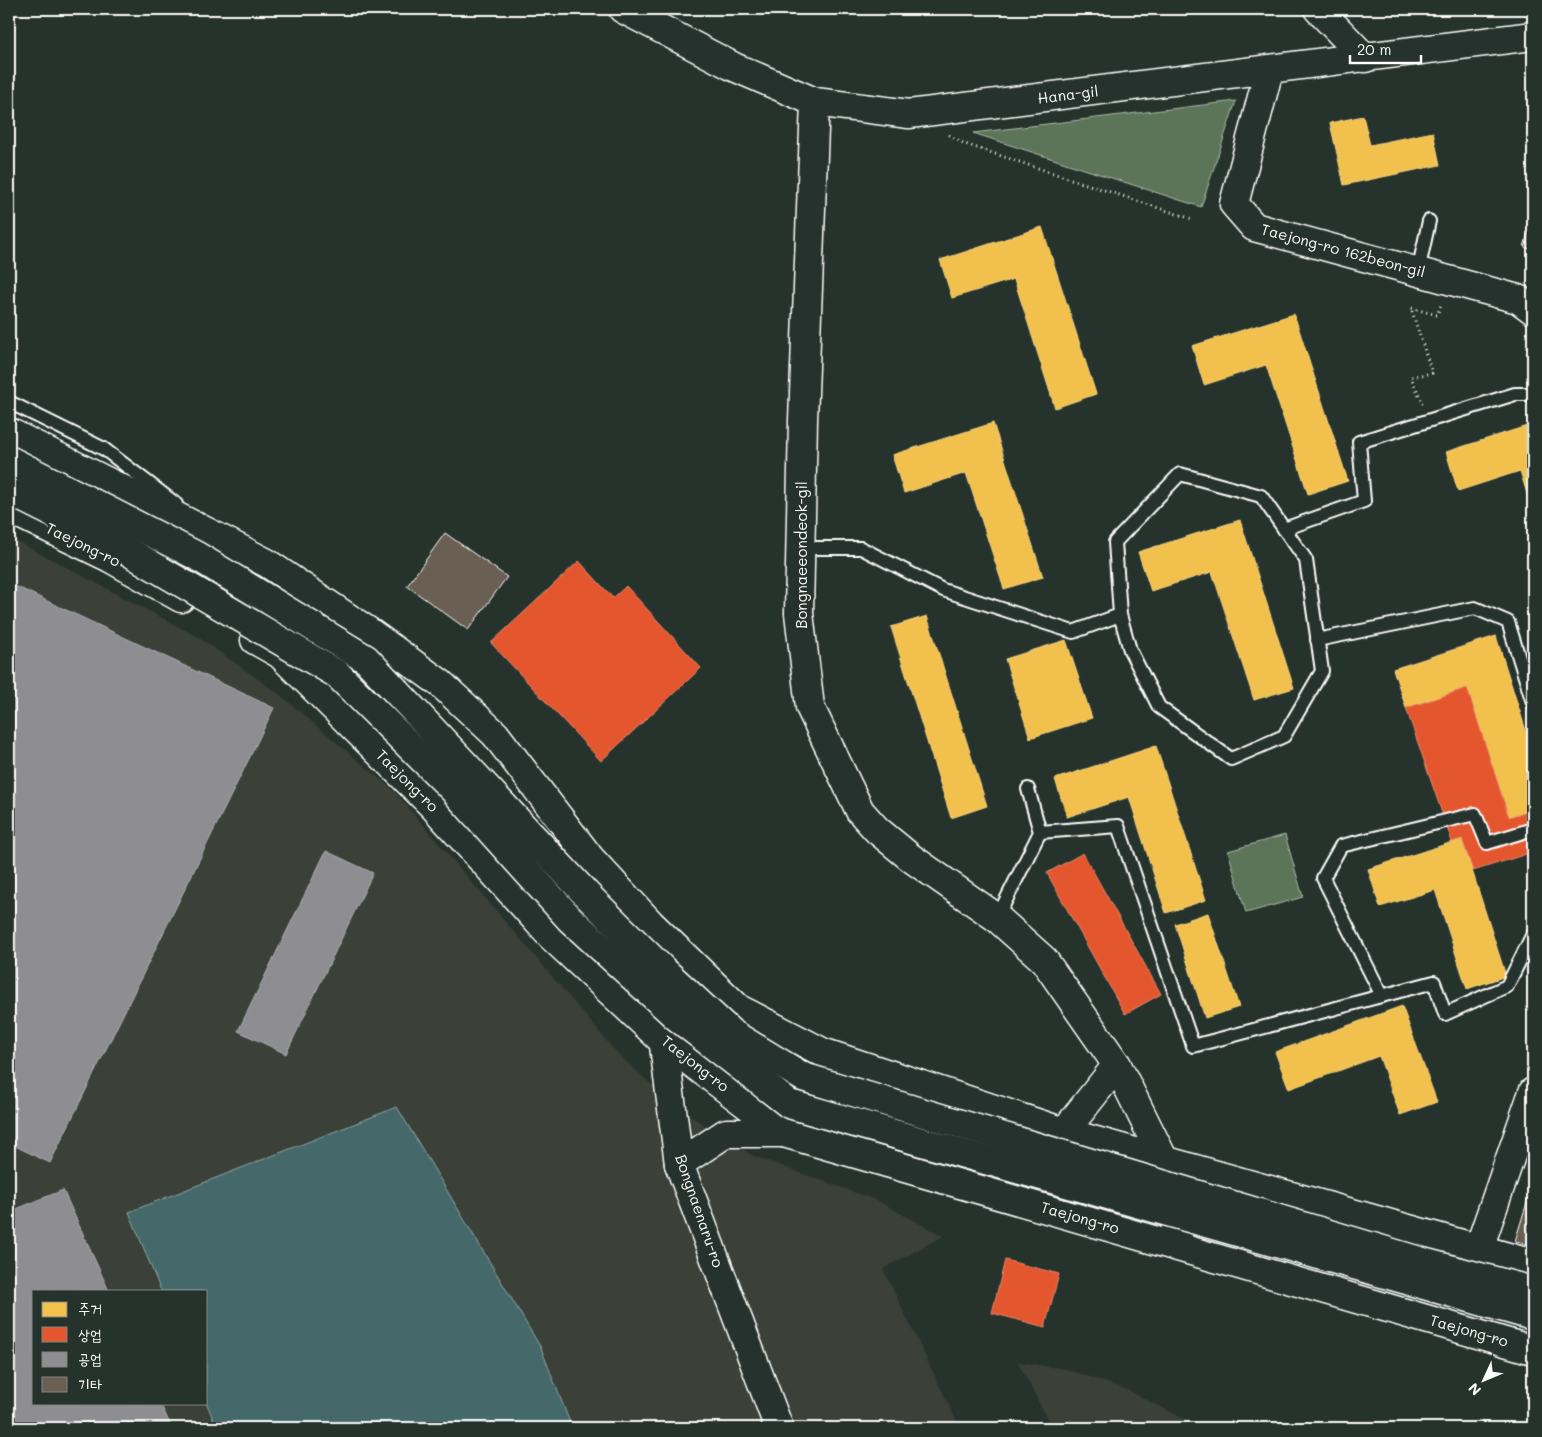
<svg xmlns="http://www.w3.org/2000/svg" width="1542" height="1437" viewBox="0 0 1542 1437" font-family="Mali,'Poor Story',sans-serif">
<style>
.built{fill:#3a4038}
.green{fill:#5c7458;stroke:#aebaac}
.water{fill:#44696a;stroke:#8fa5a6}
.homes{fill:#f2c14e;stroke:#f6d483}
.shops{fill:#e4572e;stroke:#ec896d}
.industry{fill:#8d8d92;stroke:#afafb3}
.building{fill:#696052;stroke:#fff}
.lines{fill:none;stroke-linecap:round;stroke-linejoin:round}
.service-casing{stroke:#fff;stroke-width:16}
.tertiary-casing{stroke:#fff;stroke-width:31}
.secondary-casing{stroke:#fff;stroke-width:31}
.path{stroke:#fff;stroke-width:3;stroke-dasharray:1 4;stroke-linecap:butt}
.service{stroke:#26332d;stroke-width:12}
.tertiary{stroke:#26332d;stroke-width:28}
.secondary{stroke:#26332d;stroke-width:28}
.trunk-bridge-casing{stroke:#fff;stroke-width:31;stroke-linecap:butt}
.trunk-bridge{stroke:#26332d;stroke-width:28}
.labels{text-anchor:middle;stroke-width:5;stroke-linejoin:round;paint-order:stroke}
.street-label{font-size:15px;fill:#fff;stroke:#26332d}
</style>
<rect width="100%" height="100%" fill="#26332d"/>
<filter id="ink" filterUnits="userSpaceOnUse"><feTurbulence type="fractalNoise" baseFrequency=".02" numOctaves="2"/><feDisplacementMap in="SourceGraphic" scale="10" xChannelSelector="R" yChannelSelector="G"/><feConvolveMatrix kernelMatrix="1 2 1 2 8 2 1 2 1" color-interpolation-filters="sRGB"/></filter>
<g filter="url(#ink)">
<g class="built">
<path d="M 9,537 L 198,637 L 279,694 L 394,791 L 618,1054 L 672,1104 L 753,1156 L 876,1200 L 943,1236 L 883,1269 L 960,1428 L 572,1428 L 541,1348 L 129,1212 L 161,1291 L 34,1291 L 34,1403 L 206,1403 L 206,1402 L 217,1428 L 9,1428 Z"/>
<path d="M 1018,1362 L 1066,1369 L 1125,1389 L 1190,1422 L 1198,1428 L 1039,1428 L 1049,1422 Z"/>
</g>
<g class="green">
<path d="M 1236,101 L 1201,207 L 973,133 Z"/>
<path d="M 1285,835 L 1303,897 L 1246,913 L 1228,851 Z"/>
</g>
<path class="water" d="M 397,1107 L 541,1348 L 572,1428 L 217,1428 L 206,1402 L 206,1291 L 161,1291 L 129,1212 Z"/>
<g class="homes">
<path d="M 1363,116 L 1370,145 L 1433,132 L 1440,165 L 1344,185 L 1330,123 Z"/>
<path d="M 1042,227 L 1096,394 L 1055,408 L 1014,279 L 952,298 L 940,260 Z"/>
<path d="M 1294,314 L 1348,481 L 1308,494 L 1266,365 L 1204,385 L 1192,346 Z"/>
<path d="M 993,423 L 1043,577 L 1004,589 L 966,473 L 904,493 L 892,455 Z"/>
<path d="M 1533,424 L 1533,513 L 1520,471 L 1458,491 L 1446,452 Z"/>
<path d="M 1240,520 L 1294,688 L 1254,700 L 1212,572 L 1151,591 L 1138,552 Z"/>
<path d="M 927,616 L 987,806 L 951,818 L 891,627 Z"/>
<path d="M 1496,636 L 1533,753 L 1533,809 L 1509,817 L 1467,688 L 1406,708 L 1393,669 Z"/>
<path d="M 1066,640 L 1092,718 L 1030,738 L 1005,659 Z"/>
<path d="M 1156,746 L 1206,900 L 1166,913 L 1129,797 L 1067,817 L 1055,779 Z"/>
<path d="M 1462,839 L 1506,976 L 1467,989 L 1435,890 L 1380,907 L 1368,869 Z"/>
<path d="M 1208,913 L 1239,1007 L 1205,1018 L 1175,924 Z"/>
<path d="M 1402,1006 L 1437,1102 L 1400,1115 L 1379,1056 L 1289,1089 L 1275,1052 Z"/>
</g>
<g class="shops">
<path d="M 579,561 L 613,598 L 626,586 L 701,668 L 601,761 L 491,643 Z"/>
<path d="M 1467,688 L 1509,817 L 1533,809 L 1533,852 L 1473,871 L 1462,839 L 1452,842 L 1406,708 Z"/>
<path d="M 1083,853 L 1161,994 L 1125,1014 L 1047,873 Z"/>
<path d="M 1005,1260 L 1059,1274 L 1045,1327 L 992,1313 Z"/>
</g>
<g class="industry">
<path d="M 9,583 L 274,708 L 50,1163 L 9,1143 Z"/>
<path d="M 326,851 L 373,873 L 286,1054 L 238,1031 Z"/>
<path d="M 63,1190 L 109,1291 L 34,1291 L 34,1403 L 160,1403 L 172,1428 L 9,1428 L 9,1212 Z"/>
</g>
<g class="building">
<path d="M 1533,217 L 1533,250 L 1524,247 Z"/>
<path d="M 445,533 L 507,577 L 468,630 L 407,586 Z"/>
<path d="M 1533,1183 L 1533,1247 L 1515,1241 Z"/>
</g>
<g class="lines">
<defs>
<g id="service">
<path d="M 1418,272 L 1429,221"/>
<path d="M 9,402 L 104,449 L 176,504"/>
<path d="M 1284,529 L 1364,501 L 1359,442 L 1515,394 L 1533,394"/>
<path d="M 801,548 L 861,548 L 943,590 L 1073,632 L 1120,615 L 1115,542 L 1180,474 L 1261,496 L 1306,560 L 1322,671 L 1284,736 L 1231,759 L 1159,707 L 1130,650 L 1120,615"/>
<path d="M 1317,640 L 1475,608 L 1508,622 L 1533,703"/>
<path d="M 1040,832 L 1118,826 L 1193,1046 L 1434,982 L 1445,1014 L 1507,986 L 1533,934"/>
<path d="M 997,918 L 1040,832 L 1028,789"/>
<path d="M 1382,996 L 1323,878 L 1341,846 L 1475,814 L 1487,843 L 1533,829"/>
</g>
<g id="tertiary">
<path d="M 1318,9 L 1365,58"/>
<path d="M 1269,70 L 1234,204 L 1254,227 L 1518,299 L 1533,310"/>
<path d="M 815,102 L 803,420 L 799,613 L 810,707 L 860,811 L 877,830 L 911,858 L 997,918 L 1044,960 L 1117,1065 L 1163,1158 L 1180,1247"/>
<path d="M 661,1022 L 679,1164 L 779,1428"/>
<path d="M 1064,1132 L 1117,1065"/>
<path d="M 679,1164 L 726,1133 L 784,1133"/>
<path d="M 1479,1248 L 1533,1092"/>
</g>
<g id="secondary">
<path d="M 623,9 L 734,67 L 815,102 L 909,114 L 1533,36"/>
<path d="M 9,432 L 217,537 L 267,563 L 368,631 L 440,683 L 495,734 L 590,858 L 651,924 L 739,1009 L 822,1052 L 1064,1132 L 1533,1264"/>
<path d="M 9,509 L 110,558 L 181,598"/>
<path d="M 255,640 L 280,654 L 434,807 L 552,937 L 662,1040 L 784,1133 L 1533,1350"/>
</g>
</defs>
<use href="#service" class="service-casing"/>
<use href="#tertiary" class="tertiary-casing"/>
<use href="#secondary" class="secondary-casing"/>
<g class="path">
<path d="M 949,135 L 965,144 L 1192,219"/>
<path d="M 1423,404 L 1411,377 L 1432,373 L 1411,308 L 1437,315 L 1441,305"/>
</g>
<use href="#service" class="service"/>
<use href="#tertiary" class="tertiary"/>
<use href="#secondary" class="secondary"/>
<defs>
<g id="trunk-bridge">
<path d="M 9,460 L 195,555 L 366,659 L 588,896 L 664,971 L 731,1033 L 803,1077 L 1423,1262 L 1533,1291"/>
<path d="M 9,491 L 119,546 L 337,674 L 452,788 L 570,919 L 677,1017 L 789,1104 L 1533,1316"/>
</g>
</defs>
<use href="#trunk-bridge" class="trunk-bridge-casing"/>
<use href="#trunk-bridge" class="trunk-bridge"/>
</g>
</g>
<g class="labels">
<g class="street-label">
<text transform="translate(1068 95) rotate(-7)" y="5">Hana-gil</text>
<text transform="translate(1343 251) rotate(15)" y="5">Taejong-ro 162beon-gil</text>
<text transform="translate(83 545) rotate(26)" y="5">Taejong-ro</text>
<text transform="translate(802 555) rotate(-90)" y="5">Bongnaeeondeok-gil</text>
<text transform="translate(407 781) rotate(45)" y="5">Taejong-ro</text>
<text transform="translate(695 1064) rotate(38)" y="5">Taejong-ro</text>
<text transform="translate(699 1211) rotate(71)" y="5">Bongnaenaru-ro</text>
<text transform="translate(1080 1218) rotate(16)" y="5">Taejong-ro</text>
<text transform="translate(1469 1331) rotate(16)" y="5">Taejong-ro</text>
</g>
</g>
<rect width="1542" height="1437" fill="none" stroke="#26332d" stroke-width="30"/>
<rect x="15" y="15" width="1512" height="1407" fill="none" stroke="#fff" stroke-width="2" filter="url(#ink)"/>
<rect x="32" y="1290" width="175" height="115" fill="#26332d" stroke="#7d8581"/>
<rect x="42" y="1302" width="25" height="15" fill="#f2c14e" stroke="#7d8581"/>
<text x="78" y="1314" font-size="15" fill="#ffffff">주거</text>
<rect x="42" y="1327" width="25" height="15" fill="#e4572e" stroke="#7d8581"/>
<text x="78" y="1340" font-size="15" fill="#ffffff">상업</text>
<rect x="42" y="1352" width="25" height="15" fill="#8d8d92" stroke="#7d8581"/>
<text x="78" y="1364" font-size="15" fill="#ffffff">공업</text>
<rect x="42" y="1377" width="25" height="15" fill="#696052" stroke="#7d8581"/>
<text x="78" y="1390" font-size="15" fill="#ffffff">기타</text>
<g transform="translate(1484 1380) rotate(226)" stroke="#26332d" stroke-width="4" paint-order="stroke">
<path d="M0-4L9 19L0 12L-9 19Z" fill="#ffffff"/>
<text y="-8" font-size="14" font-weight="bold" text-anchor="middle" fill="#ffffff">N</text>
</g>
<path d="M1350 55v8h71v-8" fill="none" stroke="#ffffff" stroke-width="2.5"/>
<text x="1357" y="55" font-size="15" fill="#ffffff" stroke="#26332d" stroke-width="4" paint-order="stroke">20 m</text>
</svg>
